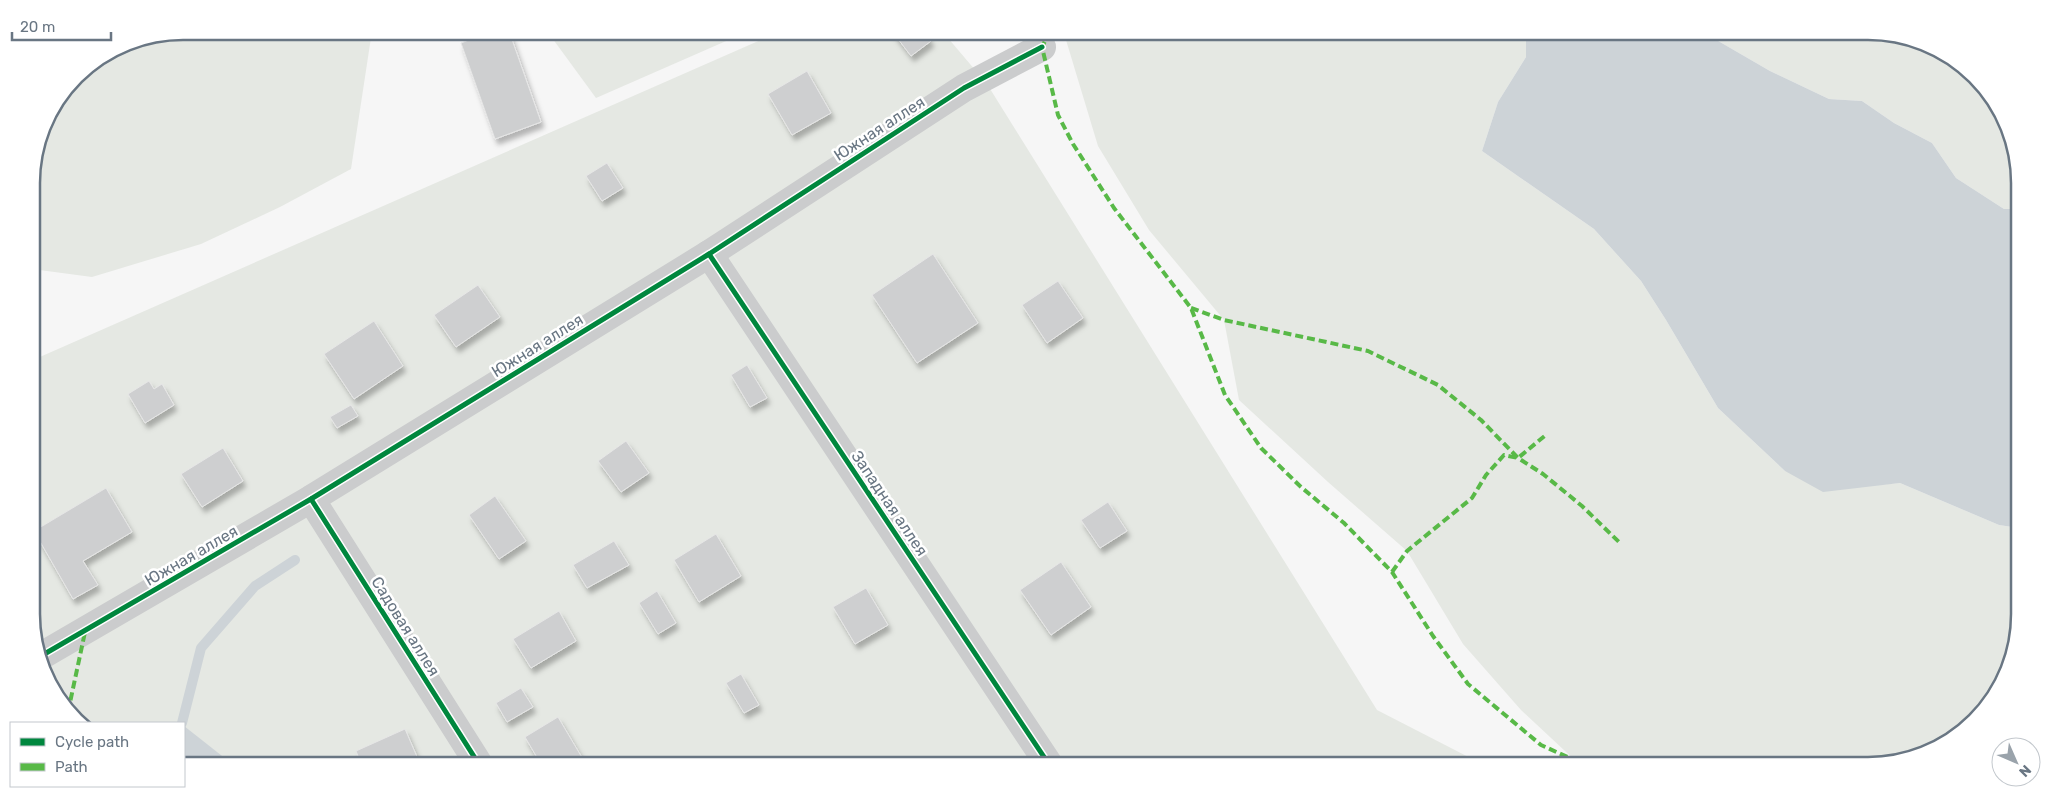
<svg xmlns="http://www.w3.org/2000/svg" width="2051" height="797" viewBox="0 0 2051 797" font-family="Rubik,sans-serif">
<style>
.green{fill:#e5e8e3}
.water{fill:#cdd3d7}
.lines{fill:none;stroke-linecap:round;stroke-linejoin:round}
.stream{stroke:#cdd3d7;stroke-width:10}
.building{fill:#cecfd0;stroke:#e6e6e6;filter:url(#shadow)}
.street{stroke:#cbcccd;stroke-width:28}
.quiet{stroke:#58b947;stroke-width:4;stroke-dasharray:8 4;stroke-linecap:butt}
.cycleway-casing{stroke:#fff;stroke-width:8}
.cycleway{stroke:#00873e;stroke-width:5}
.labels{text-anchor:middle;stroke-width:5;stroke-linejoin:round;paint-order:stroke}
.street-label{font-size:16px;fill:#697683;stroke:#fff}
.rim{fill:none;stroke:#697683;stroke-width:2.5}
</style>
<defs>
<filter id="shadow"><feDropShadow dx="3" dy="5.5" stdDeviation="2.5" flood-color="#0004"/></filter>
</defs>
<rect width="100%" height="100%" fill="#f6f6f6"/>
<g class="green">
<path d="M 183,31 L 372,31 L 351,169 L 280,207 L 201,244 L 92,277 L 32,269 L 32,173 L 47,116 L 83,69 L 125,43 Z"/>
<path d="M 547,31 L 749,31 L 596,98 Z"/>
<path d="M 781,31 L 942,31 L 987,84 L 1377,710 L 1486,766 L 184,766 L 184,723 L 83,723 L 69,714 L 34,643 L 33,360 Z"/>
<path d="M 1071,31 L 1526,31 L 1526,57 L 1498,102 L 1482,151 L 1594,229 L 1641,281 L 1666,320 L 1718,408 L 1785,471 L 1866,486 L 1900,483 L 1999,525 L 2019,528 L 2020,614 L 2012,663 L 1988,706 L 1960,734 L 1917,758 L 1877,765 L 1580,765 L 1521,710 L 1463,644 L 1407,551 L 1328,482 L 1239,400 L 1224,320 L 1149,230 L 1098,146 L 1066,40 Z"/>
<path d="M 1701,31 L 1868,31 L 1917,39 L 1952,57 L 1988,91 L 2018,163 L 2019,209 L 2004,209 L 1956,178 L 1932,143 L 1894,123 L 1862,101 L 1829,99 L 1770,71 Z"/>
</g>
<g class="water">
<path d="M 1526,31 L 1701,31 L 1770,71 L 1829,99 L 1862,101 L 1894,123 L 1932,143 L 1956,178 L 2004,209 L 2019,209 L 2019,528 L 1999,525 L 1900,483 L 1823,492 L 1785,471 L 1718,408 L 1666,320 L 1641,281 L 1594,229 L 1482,151 L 1498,102 L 1526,57 Z"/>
<path d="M 184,726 L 231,763 L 232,766 L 184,766 Z"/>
</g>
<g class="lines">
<path class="stream" d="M 182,723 L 201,648 L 255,586 L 295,560"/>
</g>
<g class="building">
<path d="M 493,31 L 509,31 L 541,122 L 495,139 L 461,43 Z"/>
<path d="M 892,31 L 924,31 L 931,41 L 911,56 Z"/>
<path d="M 807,71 L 831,113 L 792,135 L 768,94 Z"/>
<path d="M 607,163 L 623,188 L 602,201 L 586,176 Z"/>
<path d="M 933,254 L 978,323 L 917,363 L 872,295 Z"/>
<path d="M 1058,281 L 1083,318 L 1047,343 L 1022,305 Z"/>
<path d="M 478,285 L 500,317 L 456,347 L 434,315 Z"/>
<path d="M 374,321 L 403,366 L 354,399 L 324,354 Z"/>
<path d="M 747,365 L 767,398 L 750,407 L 731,375 Z"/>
<path d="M 149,381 L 154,389 L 162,384 L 174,405 L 145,423 L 128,394 Z"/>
<path d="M 351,405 L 358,416 L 337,428 L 330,417 Z"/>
<path d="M 626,441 L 649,473 L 621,492 L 598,461 Z"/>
<path d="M 223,448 L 243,481 L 202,507 L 181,474 Z"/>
<path d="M 106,488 L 132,532 L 83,561 L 98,585 L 73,599 L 34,531 Z"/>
<path d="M 495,496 L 526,541 L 499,559 L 469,515 Z"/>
<path d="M 1108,502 L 1127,531 L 1100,548 L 1081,520 Z"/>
<path d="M 716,534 L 741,576 L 699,602 L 674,560 Z"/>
<path d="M 614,541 L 629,565 L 587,588 L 573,565 Z"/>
<path d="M 1061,562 L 1091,607 L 1051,635 L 1020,590 Z"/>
<path d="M 866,588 L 888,625 L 855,644 L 833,607 Z"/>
<path d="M 657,591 L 676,623 L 658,634 L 639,603 Z"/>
<path d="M 559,611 L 576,641 L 531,668 L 513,639 Z"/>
<path d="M 741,674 L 759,705 L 744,713 L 726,683 Z"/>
<path d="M 521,688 L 533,707 L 507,722 L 496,703 Z"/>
<path d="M 558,717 L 587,766 L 542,766 L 525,737 Z"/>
<path d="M 405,729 L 421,766 L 362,766 L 356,751 Z"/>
</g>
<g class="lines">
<g class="street">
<path d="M 709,254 L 1050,766"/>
<path d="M 311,499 L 480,766"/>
<path d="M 41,656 L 311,499 L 709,254 L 964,88 L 1042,47"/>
</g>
<g class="quiet">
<path d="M 1050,31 L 1042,47 L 1058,115 L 1073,144 L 1114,208 L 1191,308 L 1225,395 L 1261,448 L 1301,487 L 1344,523 L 1392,572 L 1433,636 L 1468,684 L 1541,745 L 1585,765"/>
<path d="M 1191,308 L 1224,320 L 1368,351 L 1438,385 L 1481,420 L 1518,458 L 1543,474 L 1582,506 L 1620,543"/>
<path d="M 1392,572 L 1407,551 L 1472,498 L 1486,475 L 1504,455 L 1518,458 L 1547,434"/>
<path d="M 68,712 L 85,632"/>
</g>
<defs>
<g id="cycleway">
<path d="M 709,254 L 1050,766"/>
<path d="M 311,499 L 480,766"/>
<path d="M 41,656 L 311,499 L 709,254 L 964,88 L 1042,47"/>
</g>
</defs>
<use href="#cycleway" class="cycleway-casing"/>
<use href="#cycleway" class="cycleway"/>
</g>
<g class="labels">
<g class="street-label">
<text transform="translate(879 128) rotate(-33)" y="6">Южная аллея</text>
<text transform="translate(537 345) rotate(-32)" y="6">Южная аллея</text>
<text transform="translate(890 503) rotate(56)" y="6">Западная аллея</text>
<text transform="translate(191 555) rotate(-30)" y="6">Южная аллея</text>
<text transform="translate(406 626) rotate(58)" y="6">Садовая аллея</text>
</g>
</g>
<path d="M0 0H2051V797H0ZM183 40H1868A143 143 0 0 1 2011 183V614A143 143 0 0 1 1868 757H183A143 143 0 0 1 40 614V183A143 143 0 0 1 183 40Z" fill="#fff" fill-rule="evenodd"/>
<path class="rim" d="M183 40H1868A143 143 0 0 1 2011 183V614A143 143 0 0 1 1868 757H183A143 143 0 0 1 40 614V183A143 143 0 0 1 183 40Z"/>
<rect x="10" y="722" width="175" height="65" fill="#ffffff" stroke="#c3c8cd"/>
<rect x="20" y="738" width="25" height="8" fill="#00873e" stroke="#c3c8cd"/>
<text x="55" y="747" font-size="15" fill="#697683">Cycle path</text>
<rect x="20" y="763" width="25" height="8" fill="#58b947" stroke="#c3c8cd"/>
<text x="55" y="772" font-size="15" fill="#697683">Path</text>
<g transform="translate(2016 762) rotate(135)"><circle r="24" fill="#ffffff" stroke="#c3c8cd"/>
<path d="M0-4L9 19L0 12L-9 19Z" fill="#9aa3ab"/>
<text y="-8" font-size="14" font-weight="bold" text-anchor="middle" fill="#697683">N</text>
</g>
<path d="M12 32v8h99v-8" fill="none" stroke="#697683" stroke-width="2.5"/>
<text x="20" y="32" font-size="15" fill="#697683" stroke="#ffffff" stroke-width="4" paint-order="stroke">20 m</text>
</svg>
